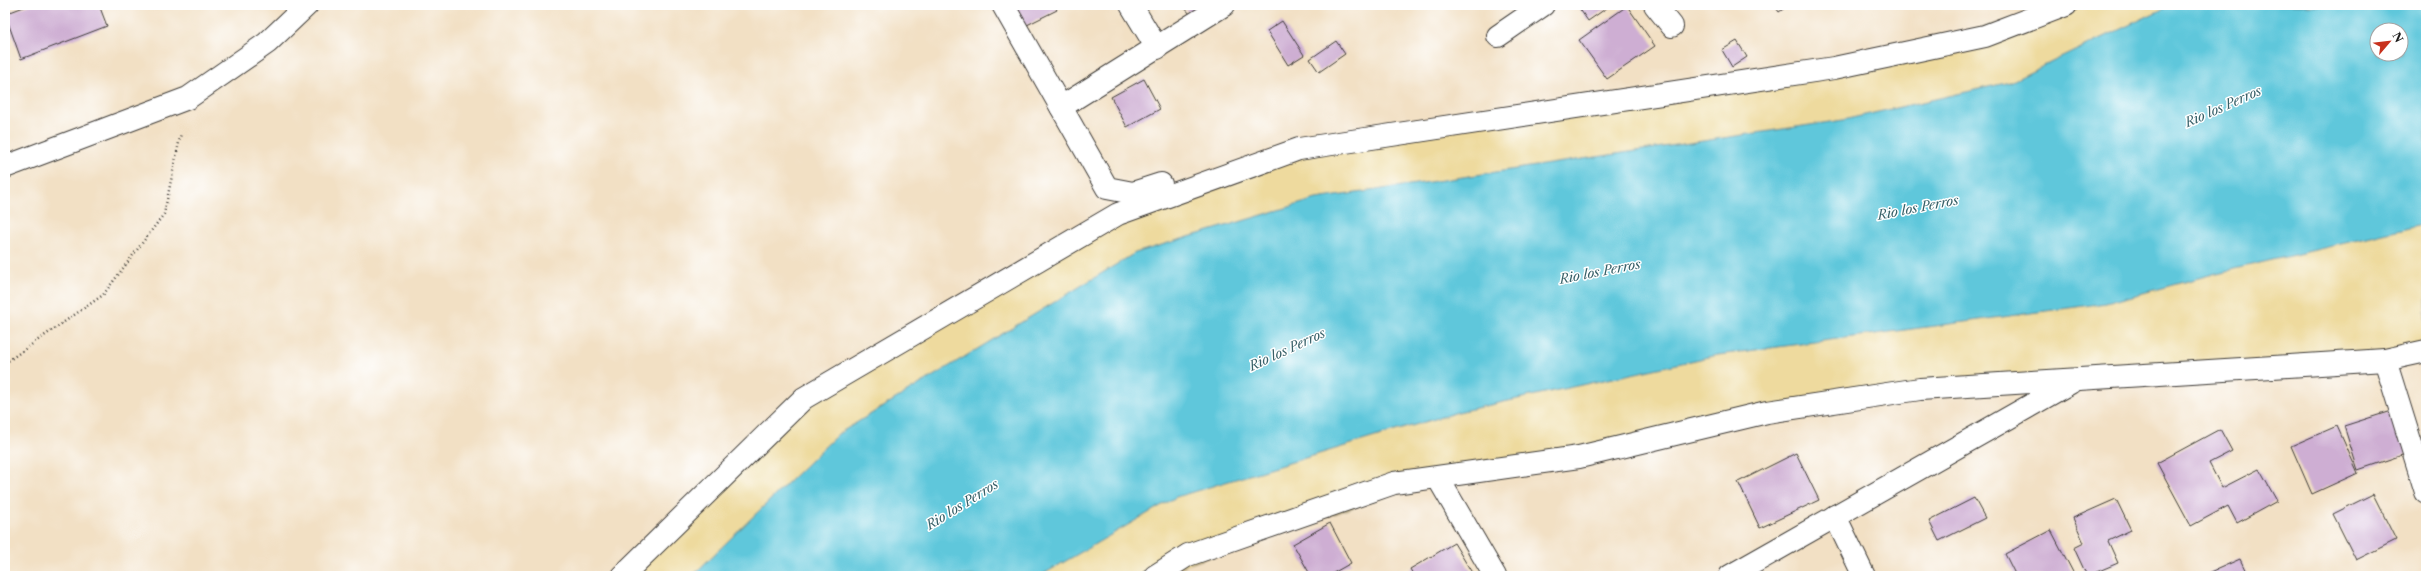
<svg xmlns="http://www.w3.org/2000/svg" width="2431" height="581" viewBox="0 0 2431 581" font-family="'Libre Caslon Text',serif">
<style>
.sand{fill:#eeda9e;stroke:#857b5d;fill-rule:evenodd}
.water{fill:#5fc7db;stroke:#3e727c;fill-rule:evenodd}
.building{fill:#ceaed3}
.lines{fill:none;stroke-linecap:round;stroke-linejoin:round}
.minor-casing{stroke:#3c3935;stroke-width:24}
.path{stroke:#3c3935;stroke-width:2.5;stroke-dasharray:1 3;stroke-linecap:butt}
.minor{stroke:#fff;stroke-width:22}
.labels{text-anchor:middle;stroke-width:3;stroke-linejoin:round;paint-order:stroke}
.water-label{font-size:13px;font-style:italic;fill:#376068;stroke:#fff}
</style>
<rect width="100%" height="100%" fill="#fff"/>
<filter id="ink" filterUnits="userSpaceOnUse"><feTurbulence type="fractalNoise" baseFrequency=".025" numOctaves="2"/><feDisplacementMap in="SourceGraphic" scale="8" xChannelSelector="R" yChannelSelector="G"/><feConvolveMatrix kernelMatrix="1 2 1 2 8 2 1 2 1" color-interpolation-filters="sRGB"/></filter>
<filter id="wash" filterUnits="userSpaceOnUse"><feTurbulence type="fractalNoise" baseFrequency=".012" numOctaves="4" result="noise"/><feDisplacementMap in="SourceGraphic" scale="16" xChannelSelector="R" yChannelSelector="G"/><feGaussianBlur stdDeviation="0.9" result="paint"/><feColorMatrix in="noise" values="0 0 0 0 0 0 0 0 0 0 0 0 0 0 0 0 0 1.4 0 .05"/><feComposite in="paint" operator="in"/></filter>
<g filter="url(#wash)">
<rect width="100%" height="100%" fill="#f2e0c4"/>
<path class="sand" d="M 2066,5 L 2426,5 L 2426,351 L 1920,389 L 1438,478 L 1155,576 L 622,576 L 804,398 L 1118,214 L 1299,149 L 1834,68 ZM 2377,30 L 2401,30 L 2401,54 L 2377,54 Z"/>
<path class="water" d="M 2171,5 L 2426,5 L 2426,224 L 2217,273 L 2106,303 L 1718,355 L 1458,412 L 1176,497 L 1040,576 L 692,576 L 838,434 L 1135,253 L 1316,199 L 1843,120 L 2010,82 ZM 2377,30 L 2401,30 L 2401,54 L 2377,54 Z"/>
<g id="blocks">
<g class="building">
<path d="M 29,5 L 99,5 L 107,26 L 21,59 L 5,14 Z"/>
<path d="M 1007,5 L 1054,5 L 1057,10 L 1019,29 Z"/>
<path d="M 1182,5 L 1202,5 L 1191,15 Z"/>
<path d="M 1577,5 L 1611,5 L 1588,21 Z"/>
<path d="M 1774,5 L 1789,5 L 1779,12 Z"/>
<path d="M 1627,6 L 1655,46 L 1607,79 L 1579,40 Z"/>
<path d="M 1282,21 L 1304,55 L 1288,65 L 1267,31 Z"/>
<path d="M 1336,41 L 1345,54 L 1319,72 L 1310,59 Z"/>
<path d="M 1737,41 L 1747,57 L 1732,67 L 1722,50 Z"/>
<path d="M 1144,79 L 1160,109 L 1127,127 L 1111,97 Z"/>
<path d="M 2397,409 L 2411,452 L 2358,470 L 2344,426 Z"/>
<path d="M 2337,426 L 2358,473 L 2312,494 L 2291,446 Z"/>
<path d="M 2220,429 L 2232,451 L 2209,463 L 2222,488 L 2259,469 L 2277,501 L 2237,523 L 2228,506 L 2191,526 L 2157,463 Z"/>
<path d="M 1796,453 L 1819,500 L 1760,528 L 1738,482 Z"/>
<path d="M 2373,494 L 2396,540 L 2356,560 L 2333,514 Z"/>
<path d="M 1974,498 L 1985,518 L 1939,541 L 1929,521 Z"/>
<path d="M 2116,499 L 2131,530 L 2108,541 L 2118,563 L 2087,576 L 2074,548 L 2084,543 L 2073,518 Z"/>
<path d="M 1330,523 L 1351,563 L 1328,576 L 1311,576 L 1293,544 Z"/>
<path d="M 2051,530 L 2075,576 L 2016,576 L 2005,554 Z"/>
<path d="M 1454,543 L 1474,576 L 1414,576 L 1410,569 Z"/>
<path d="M 2240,559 L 2248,576 L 2202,576 Z"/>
</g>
</g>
</g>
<g filter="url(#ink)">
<use href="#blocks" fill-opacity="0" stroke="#3c3935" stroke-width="1"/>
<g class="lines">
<defs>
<g id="minor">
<path d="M 1003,5 L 1107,188 L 1133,193 L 1161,184"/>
<path d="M 1131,5 L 1157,48"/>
<path d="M 1655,5 L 1672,26"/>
<path d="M 1498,36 L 1543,5"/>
<path d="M 1061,107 L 1224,5"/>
<path d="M 5,167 L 188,98 L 267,43 L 307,5"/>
<path d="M 2385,360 L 2426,492"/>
<path d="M 1438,478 L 1495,576"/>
<path d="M 1835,516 L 1864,576"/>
<path d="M 622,576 L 804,398 L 1118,214 L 1299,149 L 1834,68 L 1985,36 L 2066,5"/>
<path d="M 1155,576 L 1188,555 L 1394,483 L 1579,457 L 1767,412 L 1920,389 L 2385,360 L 2426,351"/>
<path d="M 1730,576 L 2070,383"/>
</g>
</defs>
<use href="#minor" class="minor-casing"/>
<path class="path" d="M 5,363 L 103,295 L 164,214 L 181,133"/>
<use href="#minor" class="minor"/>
</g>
</g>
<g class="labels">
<g class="water-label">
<text transform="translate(2223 106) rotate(-24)" y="5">Rio los Perros</text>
<text transform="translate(1918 207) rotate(-11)" y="5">Rio los Perros</text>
<text transform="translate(1600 271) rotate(-11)" y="5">Rio los Perros</text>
<text transform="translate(1287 349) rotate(-25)" y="5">Rio los Perros</text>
<text transform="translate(962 504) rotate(-32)" y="5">Rio los Perros</text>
</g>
</g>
<rect width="2431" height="581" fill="none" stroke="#fff" stroke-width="20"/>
<g transform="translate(2389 42) rotate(62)"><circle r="19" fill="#ffffff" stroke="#a4a4a4"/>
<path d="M0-3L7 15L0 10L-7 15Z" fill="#c8321e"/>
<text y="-6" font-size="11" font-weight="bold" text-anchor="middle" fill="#1c1c1c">N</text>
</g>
</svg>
